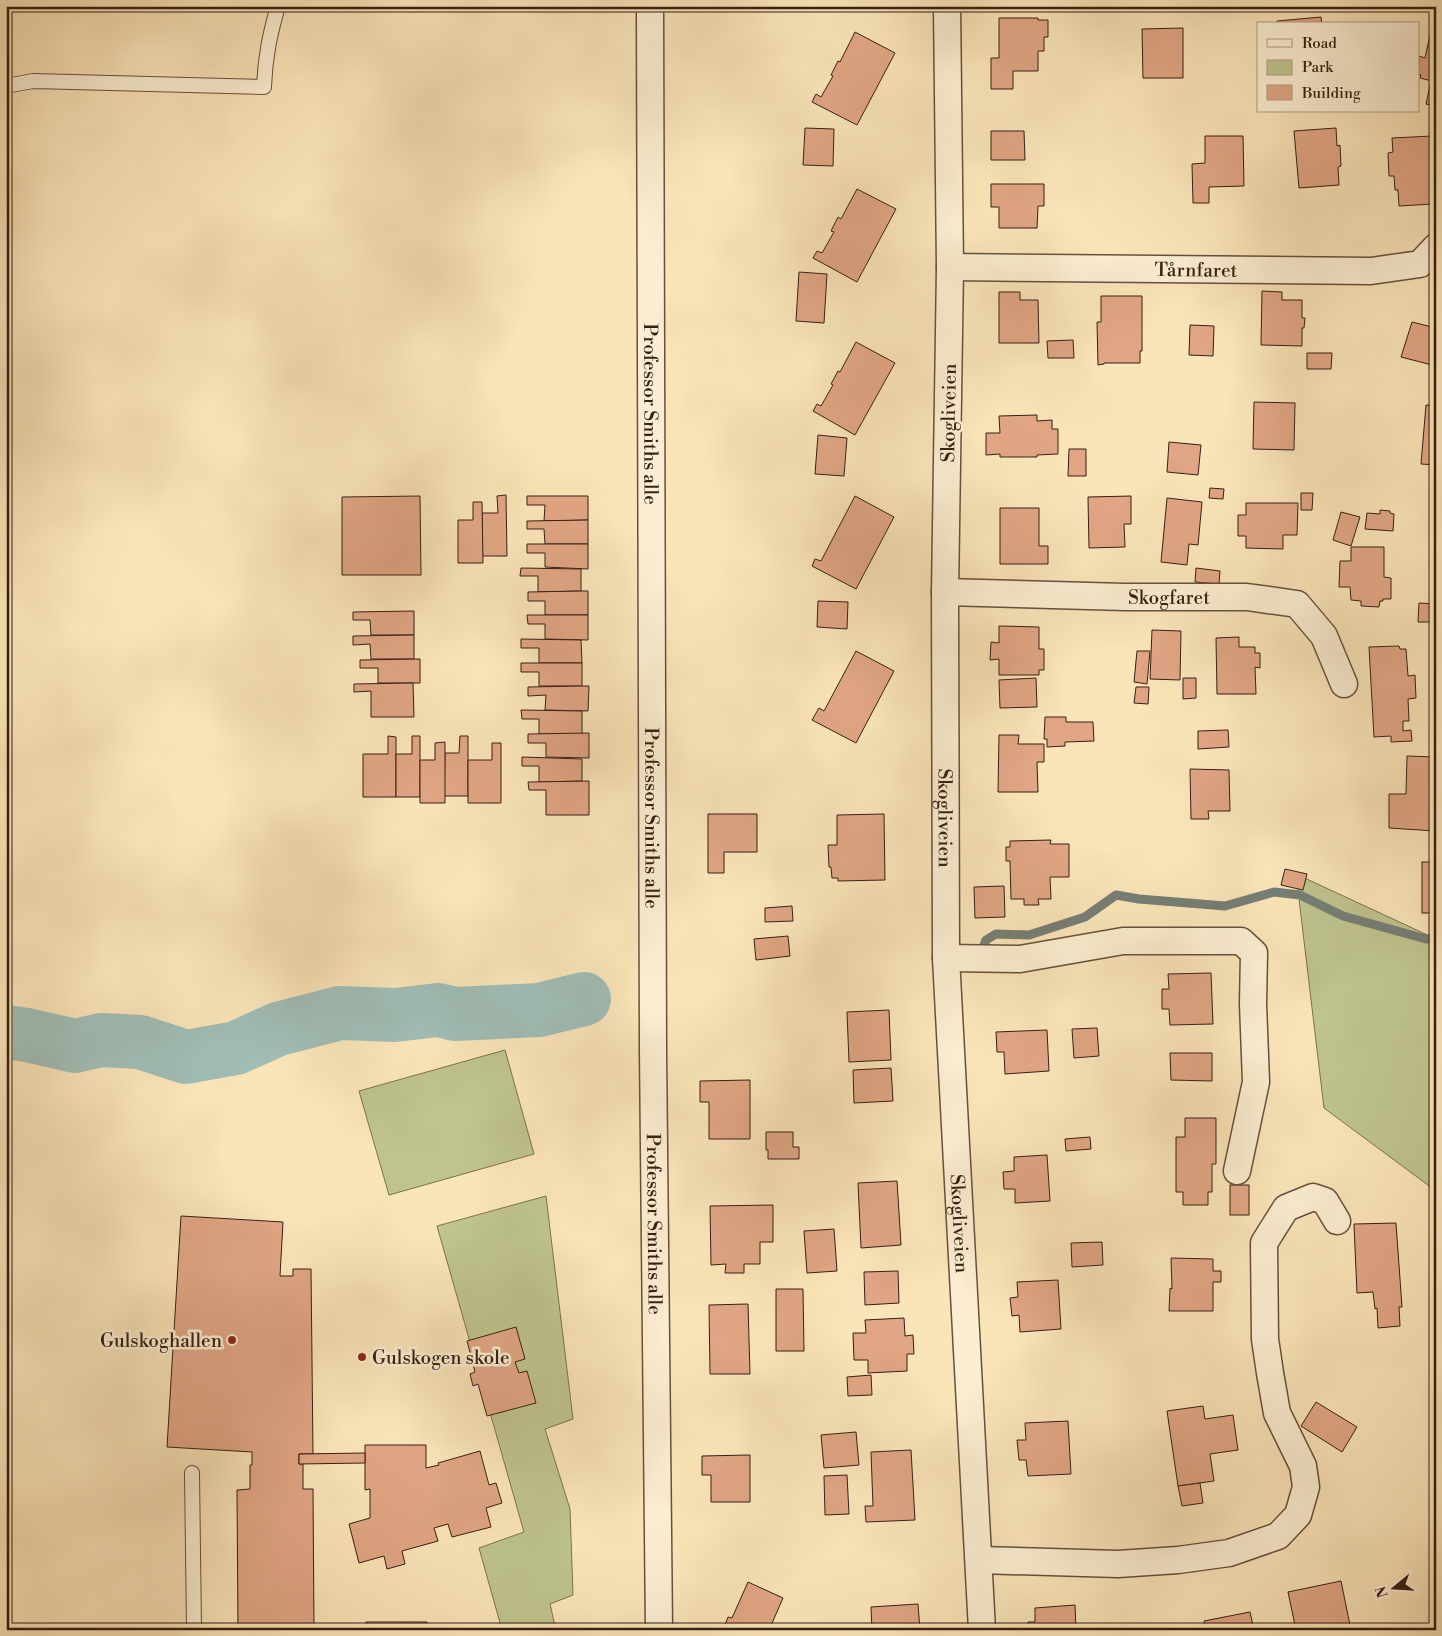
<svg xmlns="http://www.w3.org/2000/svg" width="1442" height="1636" viewBox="0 0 1442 1636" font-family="'Libre Bodoni',serif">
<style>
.green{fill:#bfc48e;stroke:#7a7250}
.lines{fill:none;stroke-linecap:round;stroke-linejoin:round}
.stream{stroke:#767e75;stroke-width:9}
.river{stroke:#a0bdb6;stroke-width:54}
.building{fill:#e1a685;stroke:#361f13}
.lane-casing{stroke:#67503c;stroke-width:16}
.street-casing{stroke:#67503c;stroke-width:29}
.lane{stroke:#fceed2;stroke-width:14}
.street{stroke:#fceed2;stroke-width:26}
.poi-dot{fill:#8f2418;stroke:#fceed2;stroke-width:2}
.labels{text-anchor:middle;stroke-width:5;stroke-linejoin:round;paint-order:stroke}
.street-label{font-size:19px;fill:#361f13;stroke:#fceed2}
.poi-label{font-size:19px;fill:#361f13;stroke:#fceed2;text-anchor:end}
</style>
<rect width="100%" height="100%" fill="#fae5b9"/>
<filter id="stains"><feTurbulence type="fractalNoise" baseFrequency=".004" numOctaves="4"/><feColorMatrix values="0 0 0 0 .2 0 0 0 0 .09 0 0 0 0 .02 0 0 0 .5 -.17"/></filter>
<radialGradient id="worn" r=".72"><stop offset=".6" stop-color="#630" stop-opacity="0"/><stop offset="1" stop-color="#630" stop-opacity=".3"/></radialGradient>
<g class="green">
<path d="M 1296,874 L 1436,939 L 1436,1191 L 1324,1108 Z"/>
<path d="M 505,1050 L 534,1154 L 389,1195 L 359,1091 Z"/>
<path d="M 546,1196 L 573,1419 L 545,1429 L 570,1509 L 573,1595 L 550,1604 L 556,1630 L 502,1630 L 479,1548 L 524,1532 L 437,1226 Z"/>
</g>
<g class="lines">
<path class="stream" d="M 984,945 L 986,940 L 996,934 L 1029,935 L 1085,917 L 1116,895 L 1139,899 L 1225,906 L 1274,892 L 1300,895 L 1343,916 L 1426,939 L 1436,938"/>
<path class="river" d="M 6,1032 L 27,1035 L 75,1046 L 101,1040 L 140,1042 L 186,1057 L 236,1048 L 278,1029 L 340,1013 L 395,1015 L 438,1010 L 455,1014 L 539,1010 L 584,999"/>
</g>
<g class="building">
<path d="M 1321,17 L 1322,24 L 1277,24 L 1277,21 Z"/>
<path d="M 999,18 L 1038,18 L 1038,20 L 1048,20 L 1048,37 L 1044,37 L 1044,51 L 1038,51 L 1038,71 L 1013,71 L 1013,89 L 991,89 L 991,58 L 999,58 Z"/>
<path d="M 1183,28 L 1183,78 L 1143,78 L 1142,29 Z"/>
<path d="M 855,32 L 895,53 L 857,125 L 812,102 L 816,94 L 821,97 L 833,76 L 831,75 L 838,61 L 840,62 Z"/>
<path d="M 1430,35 L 1436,36 L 1436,82 L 1420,78 L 1421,75 L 1418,74 L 1419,56 L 1425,58 Z"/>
<path d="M 1431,81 L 1436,82 L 1436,106 L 1426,104 Z"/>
<path d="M 1434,116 L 1436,117 L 1436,131 L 1431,130 Z"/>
<path d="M 805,128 L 834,129 L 833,166 L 803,165 Z"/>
<path d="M 1336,128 L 1337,146 L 1340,145 L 1341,166 L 1338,167 L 1339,185 L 1299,188 L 1294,131 Z"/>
<path d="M 991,131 L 1024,131 L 1025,160 L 991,160 Z"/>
<path d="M 1205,136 L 1243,136 L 1244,186 L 1209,187 L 1209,203 L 1193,203 L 1192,164 L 1205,163 Z"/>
<path d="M 1432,136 L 1433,150 L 1436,150 L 1435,188 L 1431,189 L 1432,204 L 1399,206 L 1398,190 L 1395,190 L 1394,176 L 1389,176 L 1388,153 L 1393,152 L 1392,138 Z"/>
<path d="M 991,184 L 1044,184 L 1044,206 L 1038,206 L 1037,228 L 999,228 L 999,207 L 991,207 Z"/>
<path d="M 857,189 L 896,209 L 857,282 L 813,258 L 817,251 L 822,253 L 834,232 L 831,231 L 838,217 L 841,219 Z"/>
<path d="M 799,272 L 827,274 L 824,323 L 796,321 Z"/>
<path d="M 1262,291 L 1282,292 L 1282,300 L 1302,300 L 1302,318 L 1305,318 L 1304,328 L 1302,328 L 1302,346 L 1261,345 Z"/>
<path d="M 999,292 L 1020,292 L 1020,300 L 1038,300 L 1039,343 L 999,343 Z"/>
<path d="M 1101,296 L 1142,296 L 1142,351 L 1140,351 L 1140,363 L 1104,363 L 1104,364 L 1098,365 L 1097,322 L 1101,322 Z"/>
<path d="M 1412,322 L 1436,328 L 1436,366 L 1401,357 Z"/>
<path d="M 1190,325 L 1214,326 L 1213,356 L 1189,355 Z"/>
<path d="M 1073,340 L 1074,358 L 1048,358 L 1047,341 Z"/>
<path d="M 856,342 L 895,363 L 855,435 L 813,411 L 817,404 L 821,406 L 833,385 L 831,384 L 838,371 L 840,372 Z"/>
<path d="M 1307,353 L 1332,353 L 1331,369 L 1307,369 Z"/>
<path d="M 1254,402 L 1295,403 L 1294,450 L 1253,449 Z"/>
<path d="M 1426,405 L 1436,406 L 1436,465 L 1421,464 Z"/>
<path d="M 1037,415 L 1037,421 L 1052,420 L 1052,429 L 1058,429 L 1058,454 L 1037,455 L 1037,457 L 1000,457 L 1000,454 L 986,455 L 986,433 L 1000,433 L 999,416 Z"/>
<path d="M 818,435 L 847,438 L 844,476 L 815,474 Z"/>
<path d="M 1169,442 L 1201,445 L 1198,475 L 1167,472 Z"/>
<path d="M 1069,449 L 1086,449 L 1086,476 L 1068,476 Z"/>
<path d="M 1210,488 L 1224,489 L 1223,499 L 1209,498 Z"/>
<path d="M 1301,493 L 1313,493 L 1312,510 L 1301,510 Z"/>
<path d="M 506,495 L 507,556 L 482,556 L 482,513 L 498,513 L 497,496 Z"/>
<path d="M 420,496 L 421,575 L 342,575 L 342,497 Z"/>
<path d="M 527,496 L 588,496 L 588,520 L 544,521 L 545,505 L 527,505 Z"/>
<path d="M 855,496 L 894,517 L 856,589 L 812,566 L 815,559 L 821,561 Z"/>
<path d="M 1131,496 L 1131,524 L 1124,524 L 1125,547 L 1089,548 L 1088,497 Z"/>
<path d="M 1167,498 L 1202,502 L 1198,545 L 1189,544 L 1187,565 L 1161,562 Z"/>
<path d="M 473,502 L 482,502 L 483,563 L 458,563 L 458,520 L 473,520 Z"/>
<path d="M 1246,503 L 1298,503 L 1297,535 L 1283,535 L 1283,549 L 1246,548 L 1246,536 L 1238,536 L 1238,515 L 1246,515 Z"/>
<path d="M 1000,508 L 1039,508 L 1039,546 L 1048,546 L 1048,564 L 1000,564 Z"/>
<path d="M 1380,510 L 1390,511 L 1390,513 L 1394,514 L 1393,531 L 1365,529 L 1367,513 L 1380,514 Z"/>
<path d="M 1341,512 L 1360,517 L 1351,546 L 1333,540 Z"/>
<path d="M 588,520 L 588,544 L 545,544 L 544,529 L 527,529 L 527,521 Z"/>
<path d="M 527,544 L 588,544 L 588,569 L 545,567 L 545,553 L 527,553 Z"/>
<path d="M 1351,547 L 1384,547 L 1384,577 L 1391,578 L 1391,599 L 1383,599 L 1383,601 L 1380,601 L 1379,607 L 1361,606 L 1361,601 L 1351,600 L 1350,587 L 1339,587 L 1340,561 L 1351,561 Z"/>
<path d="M 521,568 L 581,569 L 581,591 L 538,592 L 538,576 L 520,576 Z"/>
<path d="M 1196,568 L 1220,571 L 1219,584 L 1195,582 Z"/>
<path d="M 581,591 L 588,591 L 588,615 L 545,615 L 545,601 L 528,601 L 528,592 Z"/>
<path d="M 818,601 L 848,602 L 847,629 L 817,627 Z"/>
<path d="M 1419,603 L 1436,604 L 1436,622 L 1418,622 Z"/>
<path d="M 414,611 L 414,635 L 371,635 L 370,620 L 353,620 L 353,612 Z"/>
<path d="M 527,615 L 588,615 L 588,640 L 545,639 L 545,624 L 528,624 Z"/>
<path d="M 999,626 L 1039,627 L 1039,649 L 1044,649 L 1044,670 L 1039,670 L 1039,675 L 999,675 L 999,659 L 990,660 L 991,642 L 999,643 Z"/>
<path d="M 1152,630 L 1181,631 L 1180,680 L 1150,679 Z"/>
<path d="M 414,635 L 414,659 L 371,659 L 370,644 L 353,645 L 353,636 Z"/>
<path d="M 1239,637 L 1239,647 L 1255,647 L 1255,653 L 1260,653 L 1260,668 L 1255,667 L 1256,694 L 1217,694 L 1216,638 Z"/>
<path d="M 521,639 L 581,640 L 582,663 L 539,663 L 539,648 L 521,648 Z"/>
<path d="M 1399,646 L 1400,649 L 1406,649 L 1408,676 L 1415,675 L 1416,698 L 1408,699 L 1409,721 L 1403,721 L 1403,731 L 1411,730 L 1412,741 L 1391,742 L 1391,736 L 1374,737 L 1369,647 Z"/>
<path d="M 856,651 L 894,671 L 856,743 L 812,720 L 819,708 L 824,711 Z"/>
<path d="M 1137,651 L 1150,651 L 1147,684 L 1134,682 Z"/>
<path d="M 420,659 L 420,683 L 378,683 L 378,668 L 360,668 L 360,660 Z"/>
<path d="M 521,663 L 582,663 L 582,686 L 539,686 L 539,672 L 521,672 Z"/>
<path d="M 1036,678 L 1037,707 L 1000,708 L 999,680 Z"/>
<path d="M 1183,678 L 1196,678 L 1196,698 L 1183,699 Z"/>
<path d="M 413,683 L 414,717 L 371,717 L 371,691 L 354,692 L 354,684 Z"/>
<path d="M 582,686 L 589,686 L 588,711 L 545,710 L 546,695 L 528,696 L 528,687 Z"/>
<path d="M 1136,687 L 1149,687 L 1148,704 L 1134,703 Z"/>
<path d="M 521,710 L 582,711 L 582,734 L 539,734 L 539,719 L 522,719 Z"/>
<path d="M 1045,717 L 1066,717 L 1066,722 L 1093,722 L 1094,741 L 1065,742 L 1065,746 L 1047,747 L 1047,739 L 1044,739 Z"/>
<path d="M 1228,730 L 1229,747 L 1198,749 L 1198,731 Z"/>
<path d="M 589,733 L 589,758 L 546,757 L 546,743 L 528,743 L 528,734 Z"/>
<path d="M 999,735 L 1019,735 L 1018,744 L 1044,744 L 1044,762 L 1037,762 L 1038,792 L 998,792 Z"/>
<path d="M 388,736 L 396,737 L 396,797 L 363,797 L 363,754 L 388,754 Z"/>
<path d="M 412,736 L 420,736 L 420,797 L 396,797 L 396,754 L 412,754 Z"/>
<path d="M 460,736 L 468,736 L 468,796 L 444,796 L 445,753 L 459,753 Z"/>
<path d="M 445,742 L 445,803 L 420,803 L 420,760 L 435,760 L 435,743 Z"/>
<path d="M 492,743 L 501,743 L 501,803 L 468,803 L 468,760 L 492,760 Z"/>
<path d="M 1407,756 L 1436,757 L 1436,831 L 1389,828 L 1389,794 L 1406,794 Z"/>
<path d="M 522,757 L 582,759 L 582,781 L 539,782 L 539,766 L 522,766 Z"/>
<path d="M 1190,769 L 1229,770 L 1230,811 L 1208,811 L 1209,819 L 1191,819 Z"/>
<path d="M 589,781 L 589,815 L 546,815 L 546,790 L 529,790 L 528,782 Z"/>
<path d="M 708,814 L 757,814 L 757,852 L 724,852 L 724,873 L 708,873 Z"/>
<path d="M 884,814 L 885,880 L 838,881 L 838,878 L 832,878 L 831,867 L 829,867 L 828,845 L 837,845 L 837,815 Z"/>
<path d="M 1051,840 L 1050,844 L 1069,844 L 1069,877 L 1050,877 L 1051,899 L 1038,899 L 1039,905 L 1024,905 L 1024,899 L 1011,899 L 1010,861 L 1006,861 L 1006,847 L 1010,847 L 1010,841 Z"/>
<rect x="1422" y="862" width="14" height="51"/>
<path d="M 1285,869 L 1307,874 L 1303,890 L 1281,885 Z"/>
<path d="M 1004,886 L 1005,917 L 975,918 L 974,887 Z"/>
<path d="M 792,906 L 793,921 L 765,922 L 765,908 Z"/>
<path d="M 788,936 L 790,956 L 756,960 L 754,939 Z"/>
<path d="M 1211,973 L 1213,1024 L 1170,1025 L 1169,1009 L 1162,1009 L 1162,989 L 1169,989 L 1168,974 Z"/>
<path d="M 889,1010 L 891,1060 L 849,1062 L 847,1012 Z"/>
<path d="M 1097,1028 L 1099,1056 L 1074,1058 L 1072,1029 Z"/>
<path d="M 1047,1030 L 1049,1071 L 1005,1074 L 1004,1052 L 997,1052 L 996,1032 Z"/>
<path d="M 1170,1053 L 1212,1053 L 1212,1081 L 1171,1080 Z"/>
<path d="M 891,1068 L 893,1101 L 854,1103 L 853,1070 Z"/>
<path d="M 750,1080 L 750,1139 L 709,1139 L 709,1102 L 700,1102 L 700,1081 Z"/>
<path d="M 1185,1118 L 1216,1118 L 1216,1164 L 1212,1164 L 1212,1192 L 1208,1192 L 1208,1205 L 1183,1205 L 1183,1192 L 1176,1192 L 1176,1137 L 1185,1137 Z"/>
<path d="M 766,1132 L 793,1132 L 793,1147 L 799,1147 L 799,1159 L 768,1159 L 768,1150 L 766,1150 Z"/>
<path d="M 1090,1137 L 1091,1149 L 1066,1151 L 1065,1139 Z"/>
<path d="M 1047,1155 L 1050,1201 L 1015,1203 L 1015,1189 L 1004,1189 L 1003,1172 L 1014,1171 L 1014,1157 Z"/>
<path d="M 897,1181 L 901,1245 L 861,1248 L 858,1183 Z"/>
<rect x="1230" y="1185" width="19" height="30"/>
<path d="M 773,1205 L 773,1242 L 760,1242 L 760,1264 L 744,1264 L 744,1273 L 725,1273 L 726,1264 L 711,1265 L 710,1206 Z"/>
<path d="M 181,1216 L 283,1222 L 280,1276 L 293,1276 L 293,1269 L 311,1269 L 313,1454 L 299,1454 L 299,1464 L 303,1464 L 303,1489 L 313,1489 L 314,1630 L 238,1630 L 237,1490 L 250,1489 L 250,1465 L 252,1465 L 252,1452 L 167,1447 Z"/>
<path d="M 1396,1223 L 1402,1307 L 1399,1307 L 1400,1326 L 1378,1328 L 1377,1308 L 1375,1309 L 1373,1292 L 1357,1293 L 1354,1224 Z"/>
<path d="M 834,1229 L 837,1271 L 807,1273 L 804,1231 Z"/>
<path d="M 1102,1242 L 1103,1265 L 1072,1267 L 1071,1243 Z"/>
<path d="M 1171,1258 L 1213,1259 L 1213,1271 L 1221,1271 L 1221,1282 L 1213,1282 L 1213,1311 L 1169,1311 L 1170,1288 L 1172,1289 Z"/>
<path d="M 898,1271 L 899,1303 L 865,1305 L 864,1272 Z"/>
<path d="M 1058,1280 L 1061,1329 L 1020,1332 L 1019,1315 L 1012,1316 L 1010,1298 L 1018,1297 L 1017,1282 Z"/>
<path d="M 776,1289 L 803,1289 L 804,1351 L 776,1351 Z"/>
<path d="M 748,1304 L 750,1374 L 710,1374 L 709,1305 Z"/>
<path d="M 904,1318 L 905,1336 L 913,1335 L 914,1354 L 907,1354 L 907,1371 L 868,1373 L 868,1360 L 854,1360 L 853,1333 L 866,1333 L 865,1320 Z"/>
<path d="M 516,1327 L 525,1359 L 515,1362 L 519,1373 L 527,1371 L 536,1403 L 487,1416 L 478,1384 L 473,1386 L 470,1374 L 475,1372 L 467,1341 Z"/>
<path d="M 871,1375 L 872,1395 L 848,1396 L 847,1377 Z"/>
<path d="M 1316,1402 L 1357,1427 L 1342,1452 L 1301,1426 Z"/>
<path d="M 1203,1406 L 1205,1419 L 1233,1415 L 1238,1450 L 1210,1454 L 1214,1481 L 1178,1486 L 1167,1411 Z"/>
<path d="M 1068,1421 L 1071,1474 L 1028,1476 L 1026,1460 L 1019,1460 L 1017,1440 L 1026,1440 L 1025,1423 Z"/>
<path d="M 856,1432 L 859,1465 L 824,1468 L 821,1435 Z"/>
<path d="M 365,1445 L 426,1445 L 426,1468 L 439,1465 L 438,1463 L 480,1451 L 489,1485 L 496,1483 L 502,1503 L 486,1508 L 491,1527 L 452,1537 L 448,1524 L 434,1528 L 438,1541 L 402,1551 L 405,1564 L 387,1569 L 384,1556 L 359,1563 L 349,1524 L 370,1518 L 370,1489 L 365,1490 Z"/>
<path d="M 911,1450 L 915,1520 L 866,1522 L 865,1506 L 873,1506 L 871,1452 Z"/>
<path d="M 365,1453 L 365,1463 L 299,1464 L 299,1454 Z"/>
<path d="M 750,1455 L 750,1502 L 711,1502 L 711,1475 L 702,1475 L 702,1456 Z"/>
<path d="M 847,1475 L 849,1514 L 825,1515 L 824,1476 Z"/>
<path d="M 1200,1483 L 1203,1503 L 1182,1506 L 1178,1486 Z"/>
<path d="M 1341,1581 L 1351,1630 L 1296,1630 L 1288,1592 Z"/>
<path d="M 748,1582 L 783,1598 L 769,1630 L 723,1630 L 728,1617 L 732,1618 Z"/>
<path d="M 918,1604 L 920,1630 L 872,1630 L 871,1607 Z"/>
<path d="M 1075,1605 L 1076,1630 L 1028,1630 L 1028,1622 L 1035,1622 L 1035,1608 Z"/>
<path d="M 1250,1612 L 1254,1630 L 1206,1630 L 1204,1621 Z"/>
<path d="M 366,1622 L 427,1622 L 427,1630 L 367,1630 Z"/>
</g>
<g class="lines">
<defs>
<g id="lane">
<path d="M 6,86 L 33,81 L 264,87 C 265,57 270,34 278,6"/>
<path d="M 192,1473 L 194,1630"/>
</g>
<g id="street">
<path id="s1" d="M 650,6 L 653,1051 L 659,1630"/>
<path id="s2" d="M 947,6 L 950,267 L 945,592 L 946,958 L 982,1630"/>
<path id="s3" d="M 950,267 L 1371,271 L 1420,264 L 1436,247"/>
<path id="s4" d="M 945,592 L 1125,597 L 1247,597 L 1297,604 L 1324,636 L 1344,684"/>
<path d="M 946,958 L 1020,959 L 1123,941 L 1241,941 L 1254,953 L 1253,1004 L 1256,1082 L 1237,1171"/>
<path d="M 979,1560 L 1118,1564 L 1178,1560 L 1229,1553 L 1278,1536 L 1298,1515 L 1306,1487 L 1303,1466 L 1277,1413 L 1270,1373 L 1265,1339 L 1264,1243 L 1286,1208 L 1313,1197 L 1325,1201 L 1337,1221"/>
</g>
</defs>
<use href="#lane" class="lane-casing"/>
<use href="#street" class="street-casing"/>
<use href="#lane" class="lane"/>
<use href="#street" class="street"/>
</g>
<g class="poi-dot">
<circle cx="232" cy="1340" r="5"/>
<circle cx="362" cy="1357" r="5"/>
</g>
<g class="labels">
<g class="street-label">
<text dy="7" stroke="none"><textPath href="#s3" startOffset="246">Tårnfaret</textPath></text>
<text dy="7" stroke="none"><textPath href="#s1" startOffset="408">Professor Smiths alle</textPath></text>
<text transform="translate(948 413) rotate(-89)" y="7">Skogliveien</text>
<text dy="7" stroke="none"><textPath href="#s4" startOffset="224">Skogfaret</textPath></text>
<text dy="7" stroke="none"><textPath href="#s1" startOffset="812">Professor Smiths alle</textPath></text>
<text dy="7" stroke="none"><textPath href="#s2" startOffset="812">Skogliveien</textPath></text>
<text dy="7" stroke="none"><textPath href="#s1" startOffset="1218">Professor Smiths alle</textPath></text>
<text dy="7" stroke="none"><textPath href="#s2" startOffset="1218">Skogliveien</textPath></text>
</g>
<g class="poi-label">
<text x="222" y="1347">Gulskoghallen</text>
<text x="372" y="1364" text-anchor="start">Gulskogen skole</text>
</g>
</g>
<rect width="1442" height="1636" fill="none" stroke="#fae5b9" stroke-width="25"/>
<rect x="8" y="8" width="1427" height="1621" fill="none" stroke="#361f13" stroke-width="2.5"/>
<rect x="12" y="12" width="1417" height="1611" fill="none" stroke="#361f13"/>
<rect x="1257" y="22" width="162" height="90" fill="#fceed2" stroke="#ad9b86"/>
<rect x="1267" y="39" width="25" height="8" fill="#fceed2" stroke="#ad9b86"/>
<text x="1302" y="48" font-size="15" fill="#361f13">Road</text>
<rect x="1267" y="60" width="25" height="15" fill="#bfc48e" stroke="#ad9b86"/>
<text x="1302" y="72" font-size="15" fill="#361f13">Park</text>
<rect x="1267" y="85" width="25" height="15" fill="#e1a685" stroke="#ad9b86"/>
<text x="1302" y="98" font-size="15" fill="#361f13">Building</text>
<g transform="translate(1394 1588) rotate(252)" stroke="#fceed2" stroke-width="4" paint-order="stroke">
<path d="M0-4L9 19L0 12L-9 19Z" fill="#361f13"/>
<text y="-8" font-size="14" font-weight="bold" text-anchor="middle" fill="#361f13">N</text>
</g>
<rect width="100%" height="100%" filter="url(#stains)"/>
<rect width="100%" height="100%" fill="url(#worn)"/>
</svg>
